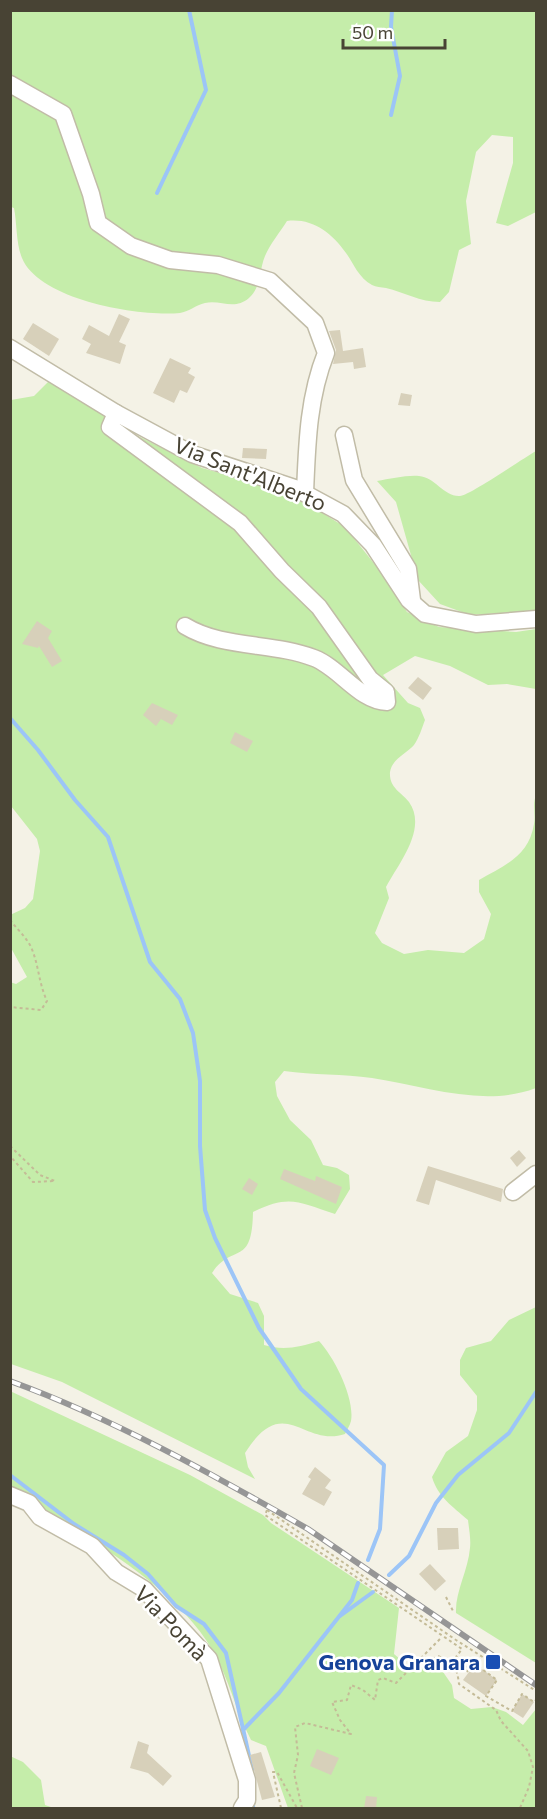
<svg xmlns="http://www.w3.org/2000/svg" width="547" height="1819" viewBox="0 0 547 1819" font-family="Commissioner,sans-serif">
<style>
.green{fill:#c5edaa}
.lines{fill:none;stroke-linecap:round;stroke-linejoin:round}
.stream{stroke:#9cc5f7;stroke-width:4}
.building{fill:#d7d0ba}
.minor-casing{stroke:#c1bca7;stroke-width:19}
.path{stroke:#c4bb97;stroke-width:2;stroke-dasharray:3 3;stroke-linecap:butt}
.minor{stroke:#fff;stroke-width:16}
.rail-casing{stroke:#969696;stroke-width:6}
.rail{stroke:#fff;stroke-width:4;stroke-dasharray:11;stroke-linecap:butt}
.transit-dot{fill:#1a4fb4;stroke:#fff;stroke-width:2}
.labels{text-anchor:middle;stroke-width:5;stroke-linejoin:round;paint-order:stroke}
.street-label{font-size:22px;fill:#484334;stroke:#fff}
.transit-label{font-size:22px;font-weight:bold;fill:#164399;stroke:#fff;text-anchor:end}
</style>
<rect width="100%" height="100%" fill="#f4f2e6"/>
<g class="green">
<path d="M 10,11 L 536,11 L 536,212 L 508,226 L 496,223 L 513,163 L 513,137 L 492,135 L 476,152 L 466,201 L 471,244 L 459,250 L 449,292 L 440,302 C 420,302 404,292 386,288 C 381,287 376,287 372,285 C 358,277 354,264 346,253 C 331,232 312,218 287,221 C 280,232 270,244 265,256 C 259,270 261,288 249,298 C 234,311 220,299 205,303 C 196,305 188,312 180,313 C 139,317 39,300 22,258 C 16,244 17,223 14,208 L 11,207 Z"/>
<path d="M 50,380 L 134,434 L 202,468 L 267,486 L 311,506 L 345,527 L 384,576 L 407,612 L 439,627 L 516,632 L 536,629 L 536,689 L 507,684 L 488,685 L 450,666 L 415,656 L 383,675 L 408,703 L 420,708 L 425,720 C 422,728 419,738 414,745 C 406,754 392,759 390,772 C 389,788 401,792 409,802 C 428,829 398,864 386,887 L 389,898 L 375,933 L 382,943 L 404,954 L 428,950 L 464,953 L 484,939 L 491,914 L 479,892 L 479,880 C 505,865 529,856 534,824 C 536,814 532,805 536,795 L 536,1088 C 483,1108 426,1086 372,1078 C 343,1074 313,1075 284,1071 L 275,1082 L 277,1096 L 290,1120 L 311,1140 L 323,1165 L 337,1168 L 349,1175 L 350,1189 L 335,1214 C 299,1202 289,1194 253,1212 C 252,1268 233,1242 212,1273 L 230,1294 L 258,1303 L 264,1316 L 264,1345 C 284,1351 299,1347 319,1341 C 334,1357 355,1398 351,1421 C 350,1425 347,1430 345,1434 C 303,1448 284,1391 245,1453 L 248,1467 L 255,1479 L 62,1382 L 11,1364 L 10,982 L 16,984 L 27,977 L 11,948 L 10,915 L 25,908 L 33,899 L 40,851 L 37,839 L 11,806 L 11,400 L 34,396 Z"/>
<path d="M 536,451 L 536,611 L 470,615 L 440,604 L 418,580 L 396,502 L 377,481 C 390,479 406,475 419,476 C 435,477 444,497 460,496 C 469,496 522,459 536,451 Z"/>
<path d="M 536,1307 L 536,1663 L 456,1613 C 455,1592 468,1571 470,1548 C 471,1539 469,1529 468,1520 C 452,1506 438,1497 432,1477 L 446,1452 L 468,1436 L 477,1410 L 477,1396 L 460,1375 L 460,1360 L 466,1348 L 491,1341 L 509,1320 Z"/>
<path d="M 10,1391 L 190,1475 L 263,1515 L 271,1523 L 399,1608 L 394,1654 L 407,1665 L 441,1669 L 452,1685 L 454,1698 L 471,1709 L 492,1707 L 506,1712 L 523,1725 L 536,1709 L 536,1808 L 288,1808 L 266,1746 L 251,1740 C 236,1711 229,1679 213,1651 C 172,1580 76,1533 11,1489 Z"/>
<path d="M 10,1756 L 23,1762 L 41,1780 L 45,1805 L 54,1808 L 11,1808 Z"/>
</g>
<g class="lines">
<g class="stream">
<path d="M 391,115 L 400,76 L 391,27 L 392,10"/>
<path d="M 157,193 L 206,90 L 189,10"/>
<path d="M 10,718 L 38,750 L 75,800 L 108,837 L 150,962 L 180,999 L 193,1033 L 200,1081 L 200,1146 L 205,1210 L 215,1238 L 259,1328 L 301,1389 L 384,1465 L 380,1529 L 368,1560"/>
<path d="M 10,1475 L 74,1524 L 124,1555 L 148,1574 L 176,1606 L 204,1624 L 226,1653 L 252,1769"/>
<path d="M 389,1575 L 409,1556 L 436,1503 L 458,1475 L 509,1433 L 536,1392"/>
<path d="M 340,1616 L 373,1592"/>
<path d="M 243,1730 L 279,1693 L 352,1600 L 358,1583"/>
<path d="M 253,1808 L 254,1779"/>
</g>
</g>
<g class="building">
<path d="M 119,314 L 130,319 L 119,342 L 126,345 L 120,364 L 86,353 L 91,344 L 82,339 L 89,325 L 109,336 Z"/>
<path d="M 33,323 L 59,339 L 49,356 L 23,339 Z"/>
<path d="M 340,330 L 343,351 L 363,348 L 366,367 L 354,369 L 353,362 L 333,364 L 336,350 L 329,331 Z"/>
<path d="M 170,358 L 191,368 L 188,373 L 195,377 L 187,393 L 180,390 L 174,403 L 153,393 Z"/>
<path d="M 401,393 L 412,395 L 410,406 L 398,405 Z"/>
<path d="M 243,448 L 267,449 L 266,459 L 242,458 Z"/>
<path d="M 37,621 L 52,631 L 48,638 L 62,661 L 52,667 L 39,646 L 38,648 L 22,644 Z"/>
<path d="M 418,677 L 432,688 L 423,700 L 408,688 Z"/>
<path d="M 152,703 L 178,715 L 172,725 L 161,719 L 156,726 L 143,715 Z"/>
<path d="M 235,732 L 253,741 L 247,752 L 230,743 Z"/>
<path d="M 519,1150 L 526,1158 L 517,1167 L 510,1158 Z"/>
<path d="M 428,1166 L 503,1189 L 501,1202 L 436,1180 L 429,1205 L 416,1201 Z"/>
<path d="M 284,1169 L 315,1181 L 316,1176 L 342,1187 L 336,1204 L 280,1179 Z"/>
<path d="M 249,1178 L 258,1184 L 252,1195 L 242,1189 Z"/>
<path d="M 315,1467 L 331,1480 L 325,1488 L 332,1492 L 324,1506 L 302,1494 L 311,1479 L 308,1477 Z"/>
<path d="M 437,1528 L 458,1528 L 459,1549 L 438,1550 Z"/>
<path d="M 430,1564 L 446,1581 L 435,1591 L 419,1574 Z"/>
<path d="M 475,1664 L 497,1680 L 486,1696 L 463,1680 Z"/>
<path d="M 522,1694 L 534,1702 L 523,1718 L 512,1711 Z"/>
<path d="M 138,1741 L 149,1745 L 147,1753 L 172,1776 L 163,1786 L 148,1773 L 130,1768 Z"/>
<path d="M 317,1749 L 339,1758 L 331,1775 L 310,1766 Z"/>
<path d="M 261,1752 L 275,1797 L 262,1800 L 250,1755 Z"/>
<path d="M 366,1796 L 377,1797 L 376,1809 L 364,1809 Z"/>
</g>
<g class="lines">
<defs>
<g id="minor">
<path d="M 10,84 L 63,114 L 91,194 L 98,223 L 131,246 L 170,260 L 218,265 L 270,281 L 315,323 L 326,353 C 308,398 307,445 305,493"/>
<path d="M 10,348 L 116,413 L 192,454 L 295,488 L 343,514 L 373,545 L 409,600 L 425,614 L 476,624 L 536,619"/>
<path d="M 116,413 L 110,427 L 240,523 L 282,571 L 319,607 L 370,679 L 386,692 L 387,702 C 359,701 340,668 314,658 C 273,642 223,649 185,626"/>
<path d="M 344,435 L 354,480 L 408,569 L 412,600"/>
<path d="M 513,1192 L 536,1174"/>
<path d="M 10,1495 L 29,1503 L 40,1517 L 92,1546 L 116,1572 L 144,1589 L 209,1659 L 247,1780 L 247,1800 L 242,1808"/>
</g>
</defs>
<use href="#minor" class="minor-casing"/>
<g class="path">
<path d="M 10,920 C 17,929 26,937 31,947 C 39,965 38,981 47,1001 L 41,1010 L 10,1007"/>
<path d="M 10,1146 L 40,1175 L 55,1181 L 33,1182 L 10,1156"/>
<path d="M 267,1510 L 265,1515 L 462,1649 L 456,1657 L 468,1664 L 464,1669 L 469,1672 L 475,1664 L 497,1680 L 486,1696 L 512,1711 L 522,1694 L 534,1702 L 536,1700"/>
<path d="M 267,1510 L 456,1640 L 536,1691"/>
<path d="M 446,1597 L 454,1613"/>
<path d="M 422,1658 L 430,1661 L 438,1656 C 454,1663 457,1667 459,1684 L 496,1710 L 501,1721 L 528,1751 L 533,1767 L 529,1787 L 520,1808"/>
<path d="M 281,1808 L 273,1772 L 277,1772 L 297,1808"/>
<path d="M 302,1808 L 294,1773 L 298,1755 L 295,1727 L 305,1723 L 351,1734 L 340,1720 L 332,1702 L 347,1700 L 351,1685 L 363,1690 L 375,1700 L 378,1680 L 383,1678 L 396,1683 L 440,1639"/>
</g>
<use href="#minor" class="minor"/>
<defs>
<path id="rail" d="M 10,1381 C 114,1419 212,1474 308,1529 L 536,1685"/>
</defs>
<use href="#rail" class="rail-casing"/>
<use href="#rail" class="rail"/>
</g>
<rect class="transit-dot" x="485" y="1654" width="16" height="16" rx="3"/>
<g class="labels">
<g class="street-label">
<text transform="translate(250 474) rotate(22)" y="8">Via Sant'Alberto</text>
<text transform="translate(171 1623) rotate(46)" y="8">Via Pomà</text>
</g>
<g class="transit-label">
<text x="480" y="1670">Genova Granara</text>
</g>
</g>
<rect width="547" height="1819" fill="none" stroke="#484334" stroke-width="24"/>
<path d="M343 39v9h102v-9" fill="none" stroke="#484334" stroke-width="3"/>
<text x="352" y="39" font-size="18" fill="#484334" stroke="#ffffff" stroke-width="4.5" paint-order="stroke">50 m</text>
</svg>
